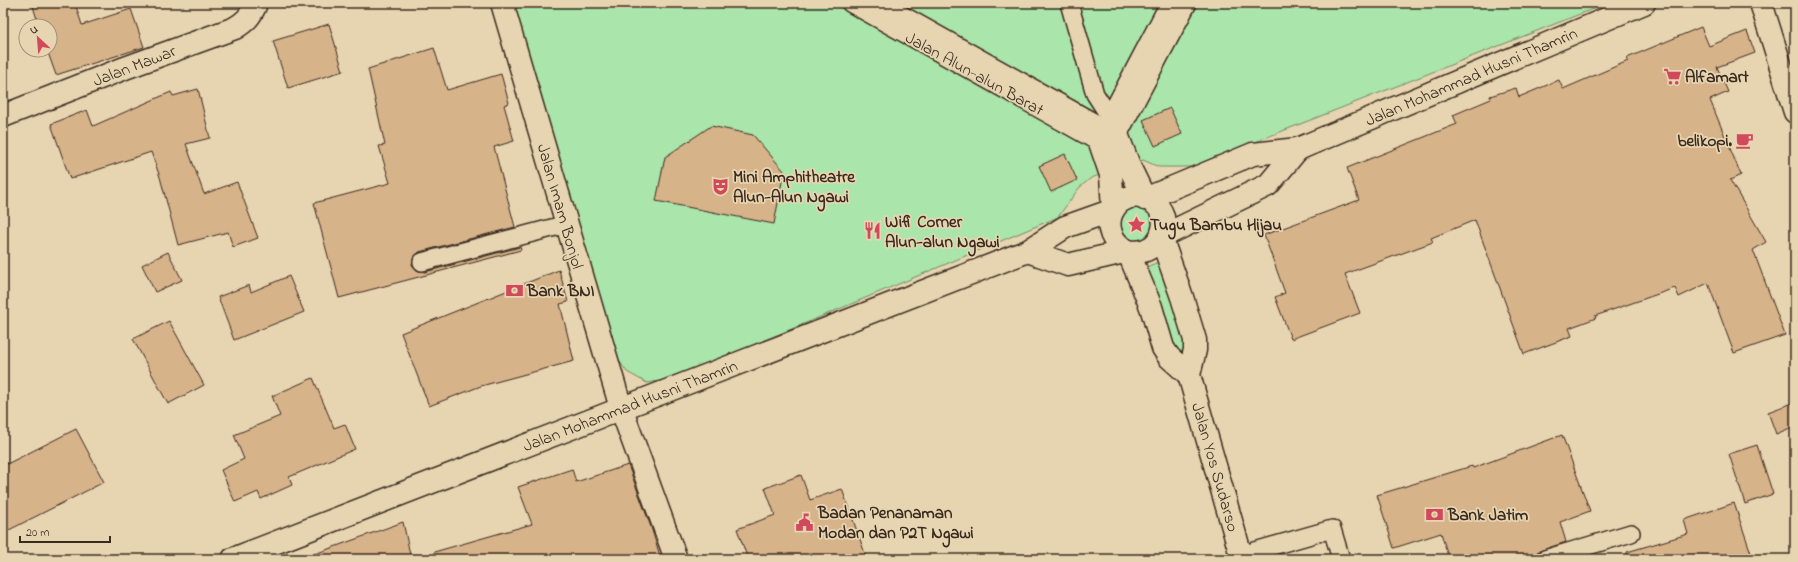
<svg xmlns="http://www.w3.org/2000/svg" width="1798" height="562" viewBox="0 0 1798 562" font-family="'Indie Flower',sans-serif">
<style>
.green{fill:#aae5ab;stroke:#728864}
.building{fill:#d7b38a;stroke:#3b2a1e}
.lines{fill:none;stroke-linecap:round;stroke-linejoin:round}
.service-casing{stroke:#3b2a1e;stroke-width:20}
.minor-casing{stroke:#3b2a1e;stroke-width:25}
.tertiary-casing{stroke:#3b2a1e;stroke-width:25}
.secondary-casing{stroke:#3b2a1e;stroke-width:25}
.service{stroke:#e7d5b2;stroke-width:17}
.minor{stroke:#e7d5b2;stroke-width:22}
.tertiary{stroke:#e7d5b2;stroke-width:22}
.secondary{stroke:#e7d5b2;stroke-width:22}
.labels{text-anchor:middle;stroke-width:3.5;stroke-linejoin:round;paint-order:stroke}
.street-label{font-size:17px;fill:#3b2a1e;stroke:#e7d5b2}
.poi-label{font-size:17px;font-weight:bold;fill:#3b2a1e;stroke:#e7d5b2;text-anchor:start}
</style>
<rect width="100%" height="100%" fill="#e7d5b2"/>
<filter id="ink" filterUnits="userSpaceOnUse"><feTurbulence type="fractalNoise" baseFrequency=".025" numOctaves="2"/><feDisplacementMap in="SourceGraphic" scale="8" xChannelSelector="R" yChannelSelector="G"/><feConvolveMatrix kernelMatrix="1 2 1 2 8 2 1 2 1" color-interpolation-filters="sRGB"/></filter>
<g filter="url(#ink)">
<g class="green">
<path d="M 509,3 L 1608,3 L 1191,167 L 1159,167 L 1143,160 L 1091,178 L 1079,188 L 1058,217 L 675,378 L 647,383 L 627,372 L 613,352 Z"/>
<path d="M 1143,207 L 1155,220 L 1152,237 L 1135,243 L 1121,233 C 1119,214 1124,208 1143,207 Z"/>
<path d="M 1161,261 L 1186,339 L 1184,358 L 1169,345 L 1144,268 Z"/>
</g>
<g class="building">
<path d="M 32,3 L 75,3 L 82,25 L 131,9 L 144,47 L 56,75 L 47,50 L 50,50 L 50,26 L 39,26 Z"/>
<path d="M 329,24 L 343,71 L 288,88 L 273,41 Z"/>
<path d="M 1701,27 L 1709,46 L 1747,31 L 1755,53 L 1717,67 L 1728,92 L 1710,100 L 1741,175 L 1730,180 L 1766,242 L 1753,250 L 1785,335 L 1734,353 L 1708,283 L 1679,297 L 1675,288 L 1595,316 L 1596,318 L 1569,328 L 1572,336 L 1524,354 L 1475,220 L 1431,238 L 1433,242 L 1345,274 L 1360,313 L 1291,339 L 1275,297 L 1285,293 L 1264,235 L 1359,200 L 1347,168 L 1457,124 L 1453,115 L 1491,99 L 1490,96 L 1516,88 L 1519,97 L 1559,80 L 1563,89 L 1628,61 L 1627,58 Z"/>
<path d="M 434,48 L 447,90 L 501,74 L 509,103 L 504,105 L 514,141 L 494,147 L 515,227 L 419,252 L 413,259 L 412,265 L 419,271 L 425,272 L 520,247 L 521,250 L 339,298 L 314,203 L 390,183 L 379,146 L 385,145 L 368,69 Z"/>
<path d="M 198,89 L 210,138 L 186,144 L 204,194 L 237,182 L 258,238 L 233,247 L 228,232 L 178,245 L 160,177 L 151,152 L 70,179 L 51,124 L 87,110 L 93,126 L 171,92 L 173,96 Z"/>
<path d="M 1170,108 L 1182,134 L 1155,146 L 1143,120 Z"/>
<path d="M 711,126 L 753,135 L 784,171 L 774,224 L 656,201 L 665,157 Z"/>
<path d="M 1065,154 L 1077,180 L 1051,192 L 1039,166 Z"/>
<path d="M 168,252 L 182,280 L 155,292 L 142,265 Z"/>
<path d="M 559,270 L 568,302 L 560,304 L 574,361 L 481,386 L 429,406 L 401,333 Z"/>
<path d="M 289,276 L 304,312 L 234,340 L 218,297 L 249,285 L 251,292 Z"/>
<path d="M 169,321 L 204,385 L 168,404 L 133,339 Z"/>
<path d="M 313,378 L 334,428 L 345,424 L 355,449 L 289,477 L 292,485 L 261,499 L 258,492 L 235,502 L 221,470 L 244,459 L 234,435 L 280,416 L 272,396 Z"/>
<path d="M 1795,402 L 1795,426 L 1776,434 L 1768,412 Z"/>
<path d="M 76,429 L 104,482 L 3,533 L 3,466 Z"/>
<path d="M 1562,435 L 1590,511 L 1560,522 L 1566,542 L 1542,550 L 1537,552 L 1535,559 L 1449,559 L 1441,533 L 1394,548 L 1377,495 L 1472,466 L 1473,468 Z"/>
<path d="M 1757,445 L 1773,494 L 1745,504 L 1729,454 Z"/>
<path d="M 628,465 L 651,527 L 661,559 L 435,559 L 434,552 L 532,524 L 518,487 L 572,469 L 576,482 Z"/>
<path d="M 801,475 L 810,500 L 842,489 L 867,559 L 748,559 L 737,529 L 775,515 L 765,488 Z"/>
<path d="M 1734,503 L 1753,559 L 1628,559 L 1627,552 L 1688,534 L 1684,520 Z"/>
<path d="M 403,522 L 411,559 L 309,559 L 309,556 Z"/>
</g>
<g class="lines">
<defs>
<g id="service">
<path d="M 850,3 L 1100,143"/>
<path d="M 1069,3 L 1095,94 L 1111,119"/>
<path d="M 1117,137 L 1188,3"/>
<path d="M 422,262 L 567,224"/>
<path d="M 1241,555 L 1332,529 L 1341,559"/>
<path d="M 1545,559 L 1631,533"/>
</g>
<path id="minor" d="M 3,116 L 125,68 L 235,28 C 245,22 250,17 255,6 L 254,3"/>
<g id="tertiary">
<path d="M 502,3 L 621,408 L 676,559"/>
<path d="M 876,3 L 1094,125 L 1111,175 L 1113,210"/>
<path d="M 1761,3 L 1795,112"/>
<path d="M 1145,199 L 1130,168 L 1111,119 L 1172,3"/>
</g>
<g id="secondary">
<path d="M 1145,199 L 1253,154 L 1298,149 L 1644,3"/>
<path d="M 1028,251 L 1068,265 L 1128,251 C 1164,259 1178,209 1145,198 C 1111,188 1094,235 1128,251"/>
<path d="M 1128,251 L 1151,307 L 1163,348 L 1169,357 L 1189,375"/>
<path d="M 233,559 L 1028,251 L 1065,227 L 1113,210"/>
<path d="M 1242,559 L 1189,375 L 1195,350 L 1195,340 L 1182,297 L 1161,237 L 1268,185 L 1298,149"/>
</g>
</defs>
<use href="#service" class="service-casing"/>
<use href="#minor" class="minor-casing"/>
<use href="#tertiary" class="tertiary-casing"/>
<use href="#secondary" class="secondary-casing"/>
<use href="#service" class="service"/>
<use href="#minor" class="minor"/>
<use href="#tertiary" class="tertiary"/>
<use href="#secondary" class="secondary"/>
</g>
</g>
<defs>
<symbol id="supermarket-bare" viewBox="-9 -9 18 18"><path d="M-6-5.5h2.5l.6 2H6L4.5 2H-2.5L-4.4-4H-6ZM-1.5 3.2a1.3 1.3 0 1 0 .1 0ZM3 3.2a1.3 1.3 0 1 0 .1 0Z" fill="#d1495b" stroke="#e7d5b2" stroke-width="2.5" paint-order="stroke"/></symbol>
<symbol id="cafe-bare" viewBox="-9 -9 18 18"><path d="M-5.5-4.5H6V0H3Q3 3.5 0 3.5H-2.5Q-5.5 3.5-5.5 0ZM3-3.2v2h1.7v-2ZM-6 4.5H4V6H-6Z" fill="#d1495b" stroke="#e7d5b2" stroke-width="2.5" paint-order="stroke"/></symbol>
<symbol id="theatre-bare" viewBox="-9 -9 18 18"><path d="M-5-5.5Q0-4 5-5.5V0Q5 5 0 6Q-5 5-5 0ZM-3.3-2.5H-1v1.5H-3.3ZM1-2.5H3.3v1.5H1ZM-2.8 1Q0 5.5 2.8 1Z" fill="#d1495b" stroke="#e7d5b2" stroke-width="2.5" paint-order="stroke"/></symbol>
<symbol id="sight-bare" viewBox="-9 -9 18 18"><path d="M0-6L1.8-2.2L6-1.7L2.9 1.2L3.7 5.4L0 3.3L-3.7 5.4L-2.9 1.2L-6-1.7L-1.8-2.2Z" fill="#d1495b" stroke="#e7d5b2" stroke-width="2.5" paint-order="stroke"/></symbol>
<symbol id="restaurant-bare" viewBox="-9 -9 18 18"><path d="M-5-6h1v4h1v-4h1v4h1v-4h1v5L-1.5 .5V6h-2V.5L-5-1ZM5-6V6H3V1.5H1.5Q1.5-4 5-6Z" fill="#d1495b" stroke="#e7d5b2" stroke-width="2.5" paint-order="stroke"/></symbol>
<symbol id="bank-bare" viewBox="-9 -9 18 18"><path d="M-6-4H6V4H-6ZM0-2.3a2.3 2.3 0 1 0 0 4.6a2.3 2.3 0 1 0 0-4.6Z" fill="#d1495b" stroke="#e7d5b2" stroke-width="2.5" paint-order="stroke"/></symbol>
<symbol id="civic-bare" viewBox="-9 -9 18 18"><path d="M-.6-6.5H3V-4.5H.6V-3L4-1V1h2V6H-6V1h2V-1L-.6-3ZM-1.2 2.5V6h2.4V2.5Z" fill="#d1495b" stroke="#e7d5b2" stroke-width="2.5" paint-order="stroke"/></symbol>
</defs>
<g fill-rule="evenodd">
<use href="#supermarket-bare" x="1660" y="64" width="25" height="25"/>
<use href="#cafe-bare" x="1732" y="128" width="25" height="25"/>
<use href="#theatre-bare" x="708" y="174" width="25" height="25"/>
<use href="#sight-bare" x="1124" y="212" width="25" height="25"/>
<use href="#restaurant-bare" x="860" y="218" width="25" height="25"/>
<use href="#bank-bare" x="502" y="278" width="25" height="25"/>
<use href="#bank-bare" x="1422" y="502" width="25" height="25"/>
<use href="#civic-bare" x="792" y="510" width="25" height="25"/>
</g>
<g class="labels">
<g class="street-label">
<text transform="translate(134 65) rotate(-21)" y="6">Jalan Mawar</text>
<text transform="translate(975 73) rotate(29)" y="6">Jalan Alun-alun Barat</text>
<text transform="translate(1471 76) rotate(-23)" y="6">Jalan Mohammad Husni Thamrin</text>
<text transform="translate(561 206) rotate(74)" y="6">Jalan Imam Bonjol</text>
<text transform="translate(630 405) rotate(-21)" y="6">Jalan Mohammad Husni Thamrin</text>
<text transform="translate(1216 467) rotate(74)" y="6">Jalan Yos Sudarso</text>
</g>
<g class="poi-label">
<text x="1685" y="82">Alfamart</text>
<text x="1732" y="146" text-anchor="end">belikopi.</text>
<text x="733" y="182">Mini Amphitheatre<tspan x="733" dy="20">Alun-Alun Ngawi</tspan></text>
<text x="885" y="227">Wifi Corner<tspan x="885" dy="20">Alun-alun Ngawi</tspan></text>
<text x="1150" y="230">Tugu Bambu Hijau</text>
<text x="527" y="296">Bank BNI</text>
<text x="818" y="518">Badan Penanaman<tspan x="818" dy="20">Modan dan P2T Ngawi</tspan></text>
<text x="1448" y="520">Bank Jatim</text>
</g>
</g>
<rect width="1798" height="562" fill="none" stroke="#e7d5b2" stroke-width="16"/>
<rect x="8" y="8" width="1782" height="546" fill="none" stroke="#3b2a1e" stroke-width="1.5" filter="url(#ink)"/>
<g transform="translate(38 38) rotate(334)"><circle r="19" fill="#e7d5b2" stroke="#a29177"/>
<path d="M0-3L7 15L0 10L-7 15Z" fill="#d1495b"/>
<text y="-6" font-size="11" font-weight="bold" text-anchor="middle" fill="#3b2a1e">U</text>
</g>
<path d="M20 536v6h90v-6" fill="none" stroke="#3b2a1e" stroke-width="2"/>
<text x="26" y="536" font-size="12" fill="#3b2a1e" stroke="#e7d5b2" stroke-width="3" paint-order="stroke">20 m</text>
</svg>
